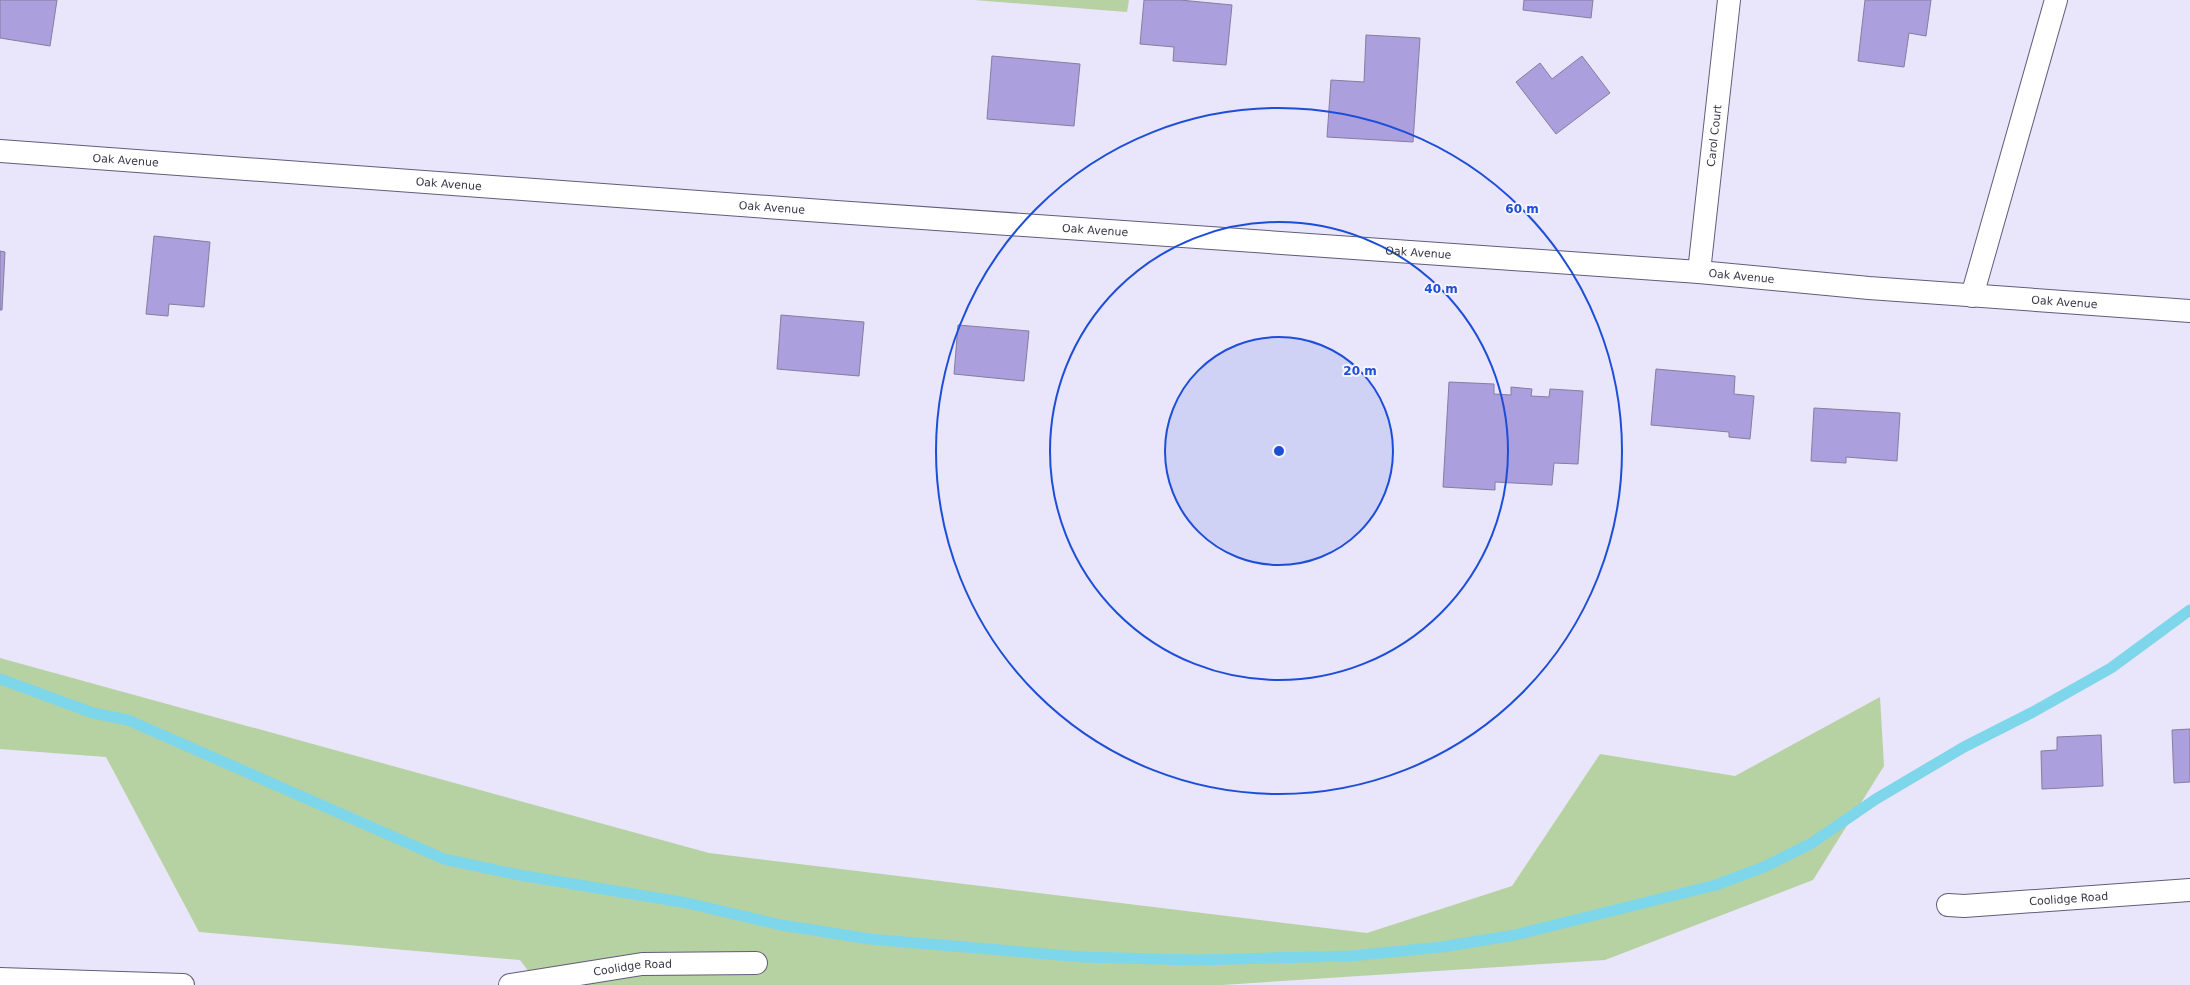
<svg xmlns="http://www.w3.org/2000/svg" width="2190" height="985" viewBox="0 0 2190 985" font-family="'DejaVu Sans',sans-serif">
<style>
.green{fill:#b6d2a2}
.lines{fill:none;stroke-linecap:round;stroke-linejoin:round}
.stream{stroke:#7dd6ea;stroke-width:11}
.building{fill:#ab9fde;stroke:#847e9e}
.street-casing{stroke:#625c7a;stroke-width:24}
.street{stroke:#fff;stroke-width:22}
.ring{fill:none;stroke:#1d4ed8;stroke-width:2}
.labels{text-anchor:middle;stroke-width:4;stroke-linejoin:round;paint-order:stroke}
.street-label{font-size:11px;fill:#393644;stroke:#f6f5fc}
.centre{fill:#1d4ed8;stroke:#f6f5fc;stroke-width:2}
.ring-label{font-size:12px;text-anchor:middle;font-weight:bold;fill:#1d4ed8;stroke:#f6f5fc;stroke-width:4;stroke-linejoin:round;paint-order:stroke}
</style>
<rect width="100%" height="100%" fill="#e9e5fa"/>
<g class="green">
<path d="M 974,0 L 1129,0 L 1127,12 Z"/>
<path d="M 0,658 L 709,853 L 1367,933 L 1512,886 L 1600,754 L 1735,776 L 1880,697 L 1884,766 L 1813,880 L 1605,960 L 1222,985 L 539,985 L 520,960 L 199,932 L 106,757 L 0,749 Z"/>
</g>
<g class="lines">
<path class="stream" d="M 0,679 L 93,713 L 128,720 L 444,859 L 519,875 L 687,903 L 781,925 L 870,939 L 1082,957 L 1196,960 L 1351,956 L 1442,947 L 1515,935 L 1716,885 L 1764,867 L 1812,843 L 1876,799 L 1964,747 L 2033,712 L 2111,668 L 2190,610"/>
</g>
<g class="building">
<path d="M 0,0 L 57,0 L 50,46 L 0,38 Z"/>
<path d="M 1144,0 L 1180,0 L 1232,5 L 1226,65 L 1173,61 L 1174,47 L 1140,44 Z"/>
<path d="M 1524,0 L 1593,0 L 1591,18 L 1523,10 Z"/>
<path d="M 1865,0 L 1931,0 L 1926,36 L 1909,33 L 1904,67 L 1858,61 Z"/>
<path d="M 1366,35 L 1420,38 L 1413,142 L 1327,137 L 1331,80 L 1364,82 Z"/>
<path d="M 992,56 L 1080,64 L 1074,126 L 987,119 Z"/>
<path d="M 1582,56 L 1610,93 L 1556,134 L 1516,82 L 1540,63 L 1552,79 Z"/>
<path d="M 154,236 L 210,242 L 204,307 L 169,304 L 168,316 L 146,314 Z"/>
<path d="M 0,251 L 5,252 L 2,310 L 0,310 Z"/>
<path d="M 781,315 L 864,322 L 859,376 L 777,369 Z"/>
<path d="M 958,325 L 1029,331 L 1024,381 L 954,374 Z"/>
<path d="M 1656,369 L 1735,376 L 1734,394 L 1754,396 L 1750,439 L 1729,437 L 1729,432 L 1651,425 Z"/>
<path d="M 1449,382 L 1494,384 L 1494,394 L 1511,395 L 1511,387 L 1532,389 L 1531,396 L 1549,397 L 1550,389 L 1583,391 L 1578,464 L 1554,463 L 1552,485 L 1495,482 L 1495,490 L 1443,487 Z"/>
<path d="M 1814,408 L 1900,413 L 1897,461 L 1846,457 L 1846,463 L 1811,461 Z"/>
<path d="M 2190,729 L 2190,782 L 2174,783 L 2172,730 Z"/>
<path d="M 2101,735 L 2103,786 L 2042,789 L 2041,751 L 2057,750 L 2057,737 Z"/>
</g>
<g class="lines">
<defs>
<g id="street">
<path id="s1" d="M 0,151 L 836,212 L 1699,272 L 1869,288 L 2190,311"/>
<path id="s2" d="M 1699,272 L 1729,0"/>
<path d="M 1972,296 L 2056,0"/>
<path id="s3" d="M 1948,905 L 1964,906 L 2190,890"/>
<path d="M 0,979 L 183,985"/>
<path id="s4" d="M 510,985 L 642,964 L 756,963"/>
</g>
</defs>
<use href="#street" class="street-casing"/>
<use href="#street" class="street"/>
</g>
<circle cx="1279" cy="451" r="114" fill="#1d4ed8" fill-opacity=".12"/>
<g class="ring">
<circle cx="1279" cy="451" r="114"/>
<circle cx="1279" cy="451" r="229"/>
<circle cx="1279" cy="451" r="343"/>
</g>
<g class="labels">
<g class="street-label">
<text dy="4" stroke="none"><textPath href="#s2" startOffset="137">Carol Court</textPath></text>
<text dy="4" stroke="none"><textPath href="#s1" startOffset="126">Oak Avenue</textPath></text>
<text dy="4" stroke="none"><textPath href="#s1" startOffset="450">Oak Avenue</textPath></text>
<text dy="4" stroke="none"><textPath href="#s1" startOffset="774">Oak Avenue</textPath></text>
<text dy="4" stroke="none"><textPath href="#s1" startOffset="1098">Oak Avenue</textPath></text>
<text dy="4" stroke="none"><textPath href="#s1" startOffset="1422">Oak Avenue</textPath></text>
<text dy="4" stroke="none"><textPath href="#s1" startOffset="1746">Oak Avenue</textPath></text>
<text dy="4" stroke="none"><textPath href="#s1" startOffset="2070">Oak Avenue</textPath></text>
<text dy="4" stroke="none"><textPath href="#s3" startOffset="121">Coolidge Road</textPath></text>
<text dy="4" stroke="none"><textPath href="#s4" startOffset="124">Coolidge Road</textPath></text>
</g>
</g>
<circle cx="1279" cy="451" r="6" class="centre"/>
<g class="ring-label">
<text x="1522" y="213">60 m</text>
<text x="1441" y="293">40 m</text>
<text x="1360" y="375">20 m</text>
</g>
</svg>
